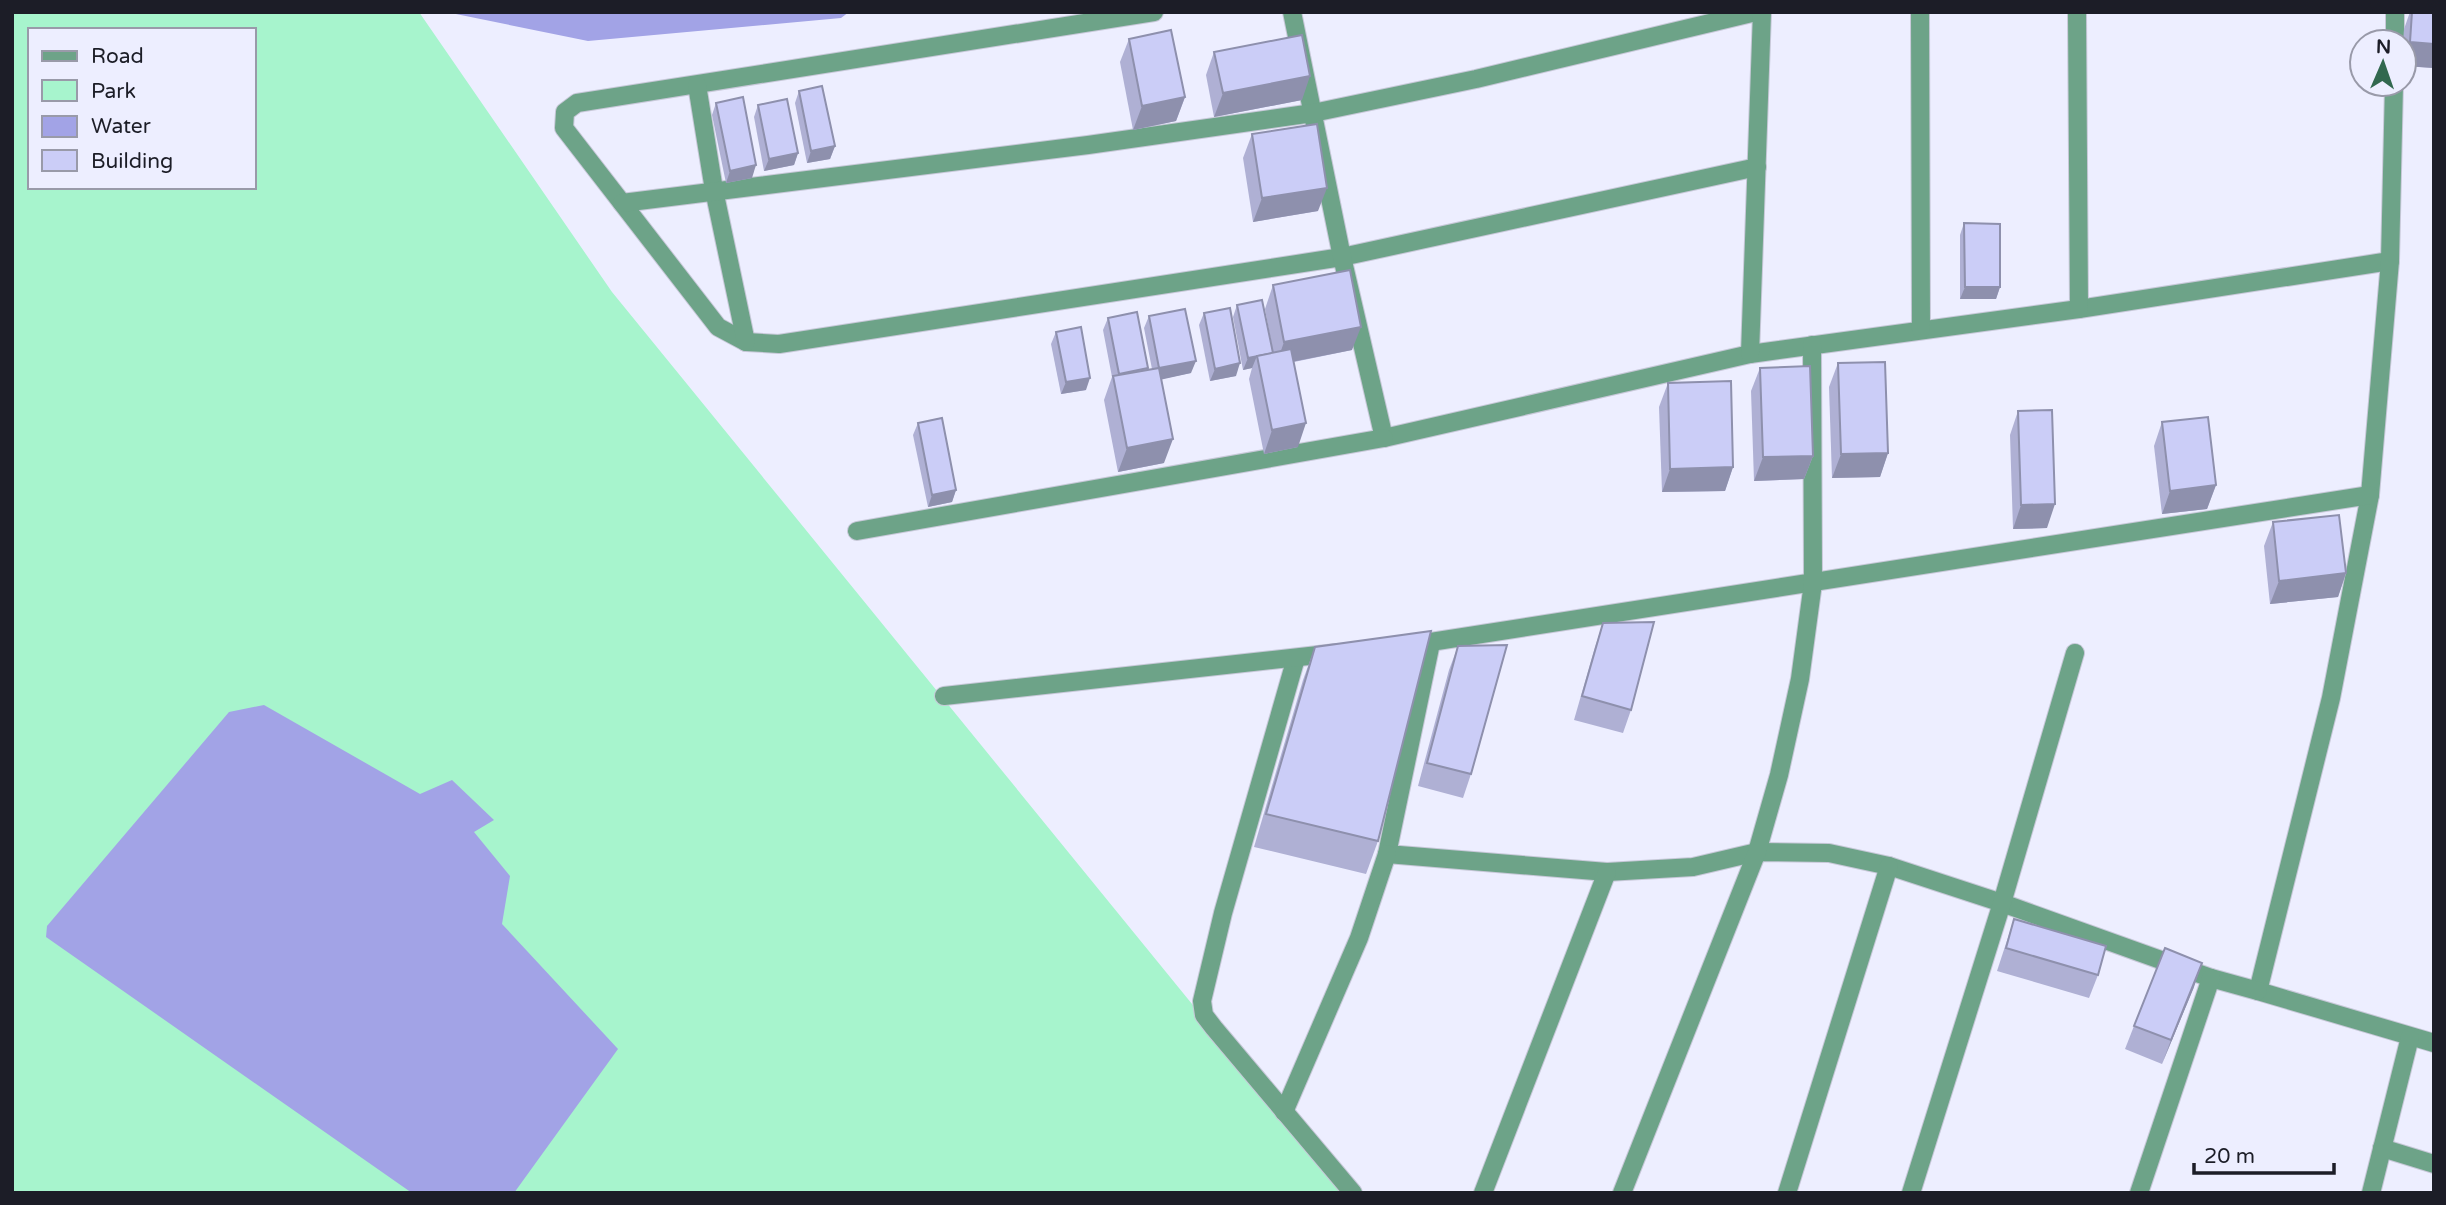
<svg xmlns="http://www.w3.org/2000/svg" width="2446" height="1205" viewBox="0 0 2446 1205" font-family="'Varela Round',sans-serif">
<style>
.green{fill:#a7f4cd;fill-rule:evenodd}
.water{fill:#a2a3e6}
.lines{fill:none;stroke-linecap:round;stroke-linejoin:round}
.minor-casing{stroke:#c7c8d8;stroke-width:20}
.minor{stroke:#6da388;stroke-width:18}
.wall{fill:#afb0d4}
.shaded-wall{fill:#8e90ad}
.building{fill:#cbcdf7;stroke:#8e90ad;stroke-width:2}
</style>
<rect width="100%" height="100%" fill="#edeeff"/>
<path class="green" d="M 12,12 L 419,12 L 612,292 L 1346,1193 L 12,1193 ZM 30,30 L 254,30 L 254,187 L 30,187 Z"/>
<g class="water">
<path d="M 446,12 L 849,12 L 841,18 L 588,41 Z"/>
<path d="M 264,705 L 420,794 L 452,780 L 494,820 L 474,832 L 510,876 L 502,924 L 618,1049 L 514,1193 L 412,1193 L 46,937 L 47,926 L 229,712 Z"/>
</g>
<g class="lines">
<defs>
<g id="minor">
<path d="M 1154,12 L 577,103 L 565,112 L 564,128 L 718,327 L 746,342 L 779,344 L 1342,257 L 1757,167"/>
<path d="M 1292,12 L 1342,257 L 1384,438 L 1750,354 L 2079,309 L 2390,261"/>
<path d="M 1920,12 L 1921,330"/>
<path d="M 2077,12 L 2079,309"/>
<path d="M 2395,12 L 2395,42"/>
<path d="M 2394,84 L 2390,261 L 2370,495 L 2331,698 L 2258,991 L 2434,1043"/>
<path d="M 697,85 L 714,190 L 746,342"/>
<path d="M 622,203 L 1088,145 L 1313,113 L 1476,79 L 1756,12"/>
<path d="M 1750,354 L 1762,12"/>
<path d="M 857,531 L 1384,438"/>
<path d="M 1431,643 L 1387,854 L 1607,872 L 1693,867 L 1757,852 L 1829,853 L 1889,866 L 2002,903 L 2211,978 L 2258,991"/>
<path d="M 1405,646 L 2370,495"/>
<path d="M 1296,658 L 1223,913 L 1202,1001 L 1204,1015 L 1214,1028 L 1353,1193"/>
<path d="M 944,696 L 1336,653"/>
<path d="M 1284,1112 L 1359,938 L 1387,854"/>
<path d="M 2382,1148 L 2434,1164"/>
<path d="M 1483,1193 L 1607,872"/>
<path d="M 1622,1193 L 1757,852 L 1779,775 L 1800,679 L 1813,583 L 1812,345"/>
<path d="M 1787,1193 L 1889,866"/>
<path d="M 1911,1193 L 2002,903 L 2075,653"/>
<path d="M 2139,1193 L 2211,978"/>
<path d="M 2371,1193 L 2410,1037"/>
</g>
</defs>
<use href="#minor" class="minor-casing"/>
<use href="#minor" class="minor"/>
</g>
<g class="wall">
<path d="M 2410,12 L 2434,12 L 2434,68 L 2404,66 L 2403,42 L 2404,29 Z"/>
<path d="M 1129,39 L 1185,97 L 1176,121 L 1133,130 L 1120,62 Z"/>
<path d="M 1214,52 L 1302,100 L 1214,117 L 1206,75 Z"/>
<path d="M 799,91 L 835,146 L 830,159 L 807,163 L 795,103 Z"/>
<path d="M 716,103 L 752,178 L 726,183 L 712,115 Z"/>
<path d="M 758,105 L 798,153 L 794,165 L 764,171 L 754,117 Z"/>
<path d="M 1252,134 L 1318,211 L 1253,222 L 1243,158 Z"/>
<path d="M 1964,223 L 2000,287 L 1996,299 L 1960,299 L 1960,235 Z"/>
<path d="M 1273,285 L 1352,350 L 1294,362 L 1298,447 L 1264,454 L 1249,379 L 1252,368 L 1243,370 L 1233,317 L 1237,305 L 1273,352 L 1265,309 Z"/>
<path d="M 1204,313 L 1236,376 L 1210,381 L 1199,325 Z"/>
<path d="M 1149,316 L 1191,373 L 1161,379 L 1164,463 L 1118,472 L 1104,400 L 1112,377 L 1103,330 L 1108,318 L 1148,370 L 1152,369 L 1144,328 Z"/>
<path d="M 1056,332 L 1086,390 L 1061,394 L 1051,344 Z"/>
<path d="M 1838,363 L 1888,453 L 1880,477 L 1832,478 L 1829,387 Z"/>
<path d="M 1760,368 L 1813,456 L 1804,479 L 1754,481 L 1751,391 Z"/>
<path d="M 1668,383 L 1733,467 L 1725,491 L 1662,492 L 1659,407 Z"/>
<path d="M 2018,411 L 2047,528 L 2013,529 L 2010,435 Z"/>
<path d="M 2162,422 L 2216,485 L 2207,509 L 2162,514 L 2154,446 Z"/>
<path d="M 918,423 L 956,490 L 952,502 L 928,507 L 913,435 Z"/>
<path d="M 2273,522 L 2346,573 L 2338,597 L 2270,604 L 2264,546 Z"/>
<path d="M 1603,623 L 1631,710 L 1623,733 L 1574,720 L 1595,647 Z"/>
<path d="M 1458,646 L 1471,774 L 1463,798 L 1418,786 L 1449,670 Z"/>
<path d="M 1315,647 L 1378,841 L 1366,874 L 1254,847 L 1303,680 Z"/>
<path d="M 2014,919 L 2098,975 L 2089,998 L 1997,971 Z"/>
<path d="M 2194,987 L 2162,1064 L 2125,1049 L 2134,1026 Z"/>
</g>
<g class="shaded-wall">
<path d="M 2410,42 L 2434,44 L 2434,68 L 2404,66 L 2404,59 Z"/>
<path d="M 1310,76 L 1302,100 L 1214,117 L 1223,93 Z"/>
<path d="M 1185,97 L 1176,121 L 1133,130 L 1142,106 Z"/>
<path d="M 835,146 L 830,159 L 807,163 L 811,151 Z"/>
<path d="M 798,153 L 794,165 L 764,171 L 769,159 Z"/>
<path d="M 756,165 L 752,178 L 726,183 L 730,171 Z"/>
<path d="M 1327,188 L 1318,211 L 1253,222 L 1262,198 Z"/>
<path d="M 1965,287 L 2000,287 L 1996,299 L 1960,299 Z"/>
<path d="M 1361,327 L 1352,350 L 1276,365 L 1284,342 Z"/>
<path d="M 1257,356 L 1252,368 L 1243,370 L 1248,358 Z"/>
<path d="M 1196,361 L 1191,373 L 1155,381 L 1159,368 Z"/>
<path d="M 1240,363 L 1236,376 L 1210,381 L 1215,369 Z"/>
<path d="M 1090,378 L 1086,390 L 1061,394 L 1066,382 Z"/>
<path d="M 1306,423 L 1298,447 L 1264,454 L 1272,430 Z"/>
<path d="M 1173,439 L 1164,463 L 1118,472 L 1127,448 Z"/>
<path d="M 1888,453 L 1880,477 L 1832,478 L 1841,454 Z"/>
<path d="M 1813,456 L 1804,479 L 1754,481 L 1763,457 Z"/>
<path d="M 1733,467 L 1725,491 L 1662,492 L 1670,469 Z"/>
<path d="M 2216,485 L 2207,509 L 2162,514 L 2170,491 Z"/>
<path d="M 956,490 L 952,502 L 928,507 L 932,495 Z"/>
<path d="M 2055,504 L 2047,528 L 2013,529 L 2021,505 Z"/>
<path d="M 2346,573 L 2338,597 L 2270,604 L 2279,581 Z"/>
<path d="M 2202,963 L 2194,987 L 2162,1064 L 2171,1040 Z"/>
</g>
<g class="building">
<path d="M 2412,12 L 2434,12 L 2434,44 L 2410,42 Z"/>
<path d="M 1171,30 L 1185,97 L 1142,106 L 1129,39 Z"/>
<path d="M 1302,35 L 1310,76 L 1223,93 L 1214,52 Z"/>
<path d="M 822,86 L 835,146 L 811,151 L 799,91 Z"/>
<path d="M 743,97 L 756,165 L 730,171 L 716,103 Z"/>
<path d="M 787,99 L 798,153 L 769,159 L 758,105 Z"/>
<path d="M 1317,124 L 1327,188 L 1262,198 L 1252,134 Z"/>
<path d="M 1964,223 L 2000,224 L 2000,287 L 1965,287 Z"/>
<path d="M 1350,270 L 1361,327 L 1284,342 L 1273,285 Z"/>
<path d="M 1262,300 L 1273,353 L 1248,358 L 1237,305 Z"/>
<path d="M 1230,308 L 1240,363 L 1215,369 L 1204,313 Z"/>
<path d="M 1185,309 L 1196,361 L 1159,368 L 1149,316 Z"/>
<path d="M 1137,312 L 1148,368 L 1119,374 L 1108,318 Z"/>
<path d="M 1081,327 L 1090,378 L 1066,382 L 1056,332 Z"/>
<path d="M 1291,349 L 1306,423 L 1272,430 L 1257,356 Z"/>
<path d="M 1885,362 L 1888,453 L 1841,454 L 1838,363 Z"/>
<path d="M 1810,366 L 1813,456 L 1763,457 L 1760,368 Z"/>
<path d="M 1159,368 L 1173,439 L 1127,448 L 1113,376 Z"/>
<path d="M 1731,381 L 1733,467 L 1670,469 L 1668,383 Z"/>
<path d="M 2052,410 L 2055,504 L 2021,505 L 2018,411 Z"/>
<path d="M 2208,417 L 2216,485 L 2170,491 L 2162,422 Z"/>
<path d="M 942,418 L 956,490 L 932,495 L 918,423 Z"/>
<path d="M 2339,515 L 2346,573 L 2279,581 L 2273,522 Z"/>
<path d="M 1654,622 L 1631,710 L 1582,696 L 1603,623 Z"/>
<path d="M 1431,631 L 1378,841 L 1266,814 L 1315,647 Z"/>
<path d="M 1507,645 L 1471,774 L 1427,763 L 1458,646 Z"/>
<path d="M 2014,919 L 2106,946 L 2098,975 L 2006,948 Z"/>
<path d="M 2165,948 L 2202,963 L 2171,1040 L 2134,1026 Z"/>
</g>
<rect width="2446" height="1205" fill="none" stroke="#1c1d27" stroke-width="28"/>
<rect x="28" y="28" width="228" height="161" fill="#edeeff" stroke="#999aa9" stroke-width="2"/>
<rect x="42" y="51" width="35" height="10" fill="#6da388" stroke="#999aa9" stroke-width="2"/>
<text x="91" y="63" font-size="21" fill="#1c1d27">Road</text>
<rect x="42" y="80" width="35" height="21" fill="#a7f4cd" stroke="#999aa9" stroke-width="2"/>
<text x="91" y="98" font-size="21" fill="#1c1d27">Park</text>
<rect x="42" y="116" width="35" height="21" fill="#a2a3e6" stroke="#999aa9" stroke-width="2"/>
<text x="91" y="133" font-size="21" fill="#1c1d27">Water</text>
<rect x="42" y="150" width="35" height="21" fill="#cbcdf7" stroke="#999aa9" stroke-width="2"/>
<text x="91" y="168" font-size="21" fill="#1c1d27">Building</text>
<g transform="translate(2383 63) rotate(2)"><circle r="33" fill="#edeeff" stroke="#999aa9" stroke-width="2"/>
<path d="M0-5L12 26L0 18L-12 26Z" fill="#32684f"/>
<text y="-10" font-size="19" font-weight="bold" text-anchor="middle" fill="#1c1d27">N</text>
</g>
<path d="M2194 1163v10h140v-10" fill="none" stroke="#1c1d27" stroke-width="3.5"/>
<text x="2204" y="1163" font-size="21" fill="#1c1d27" stroke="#edeeff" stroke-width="5" paint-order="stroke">20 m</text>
</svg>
